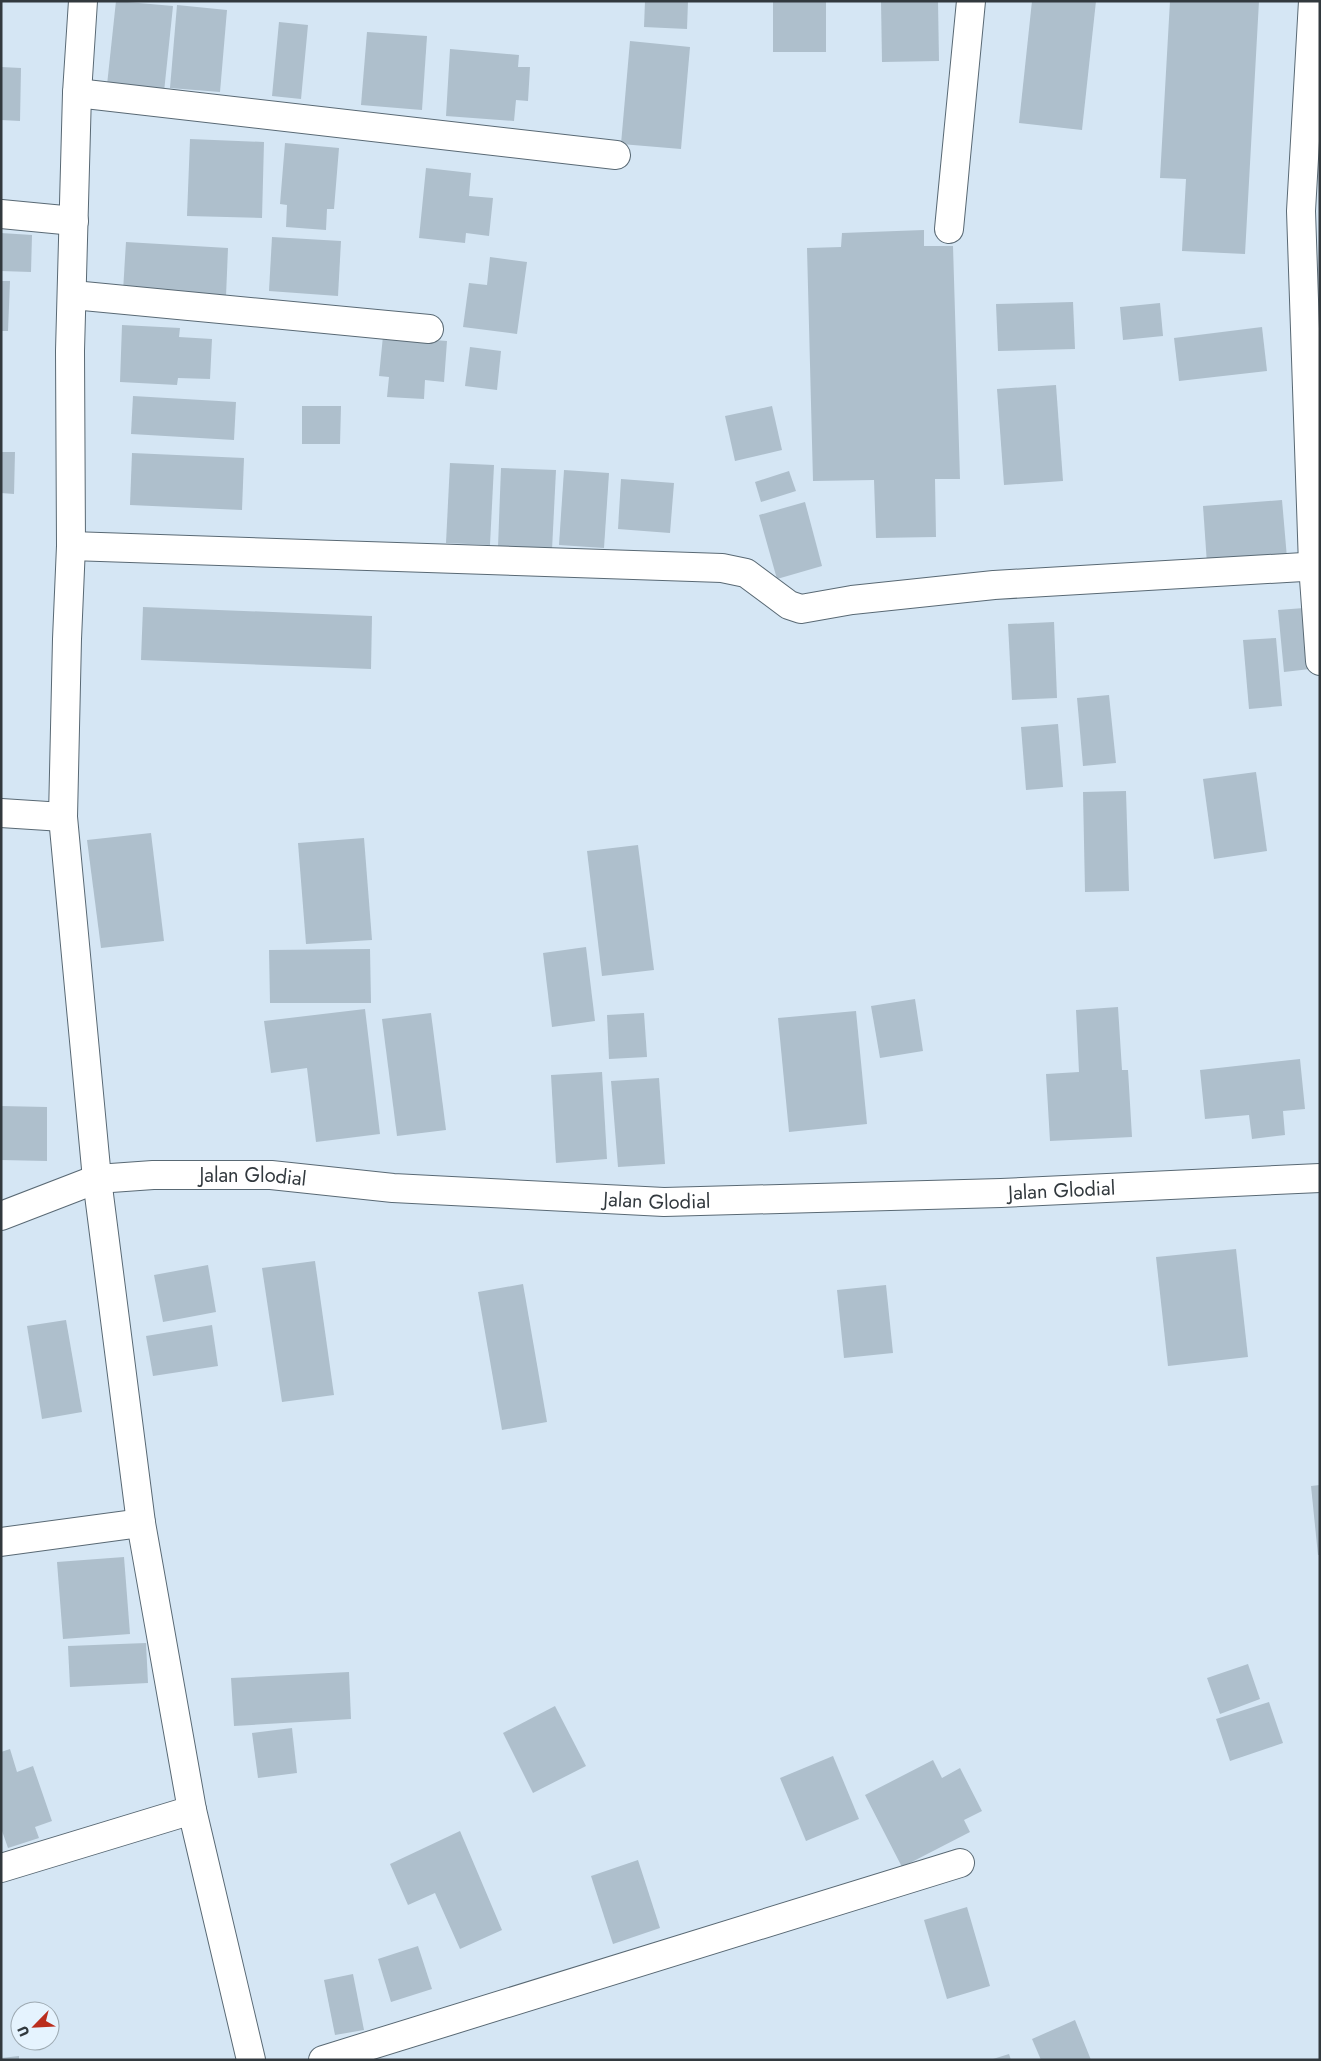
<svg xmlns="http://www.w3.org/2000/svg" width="1321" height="2061" viewBox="0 0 1321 2061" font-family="Jost,sans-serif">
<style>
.building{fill:#aebfcc}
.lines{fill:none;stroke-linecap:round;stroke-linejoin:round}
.minor-casing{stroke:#596974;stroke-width:30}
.minor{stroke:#fff;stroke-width:28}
.labels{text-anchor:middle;stroke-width:5;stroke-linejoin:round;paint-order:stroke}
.street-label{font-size:20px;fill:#32393e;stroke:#e5f3fe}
</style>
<rect width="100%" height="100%" fill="#d5e6f4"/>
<g class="building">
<path d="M 116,1 L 173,6 L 164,92 L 107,85 Z"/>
<path d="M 645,1 L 688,1 L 687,29 L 644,27 Z"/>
<rect x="773" y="1" width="53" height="51"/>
<path d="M 881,1 L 938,1 L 939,61 L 882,62 Z"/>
<path d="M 1032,1 L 1096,1 L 1082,130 L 1019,123 Z"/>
<path d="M 1170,1 L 1259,1 L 1245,254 L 1182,251 L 1186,179 L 1160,178 Z"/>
<path d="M 177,5 L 227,10 L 220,92 L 170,88 Z"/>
<path d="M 279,22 L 308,25 L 301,99 L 272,96 Z"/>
<path d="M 367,32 L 427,36 L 422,110 L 361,105 Z"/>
<path d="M 630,41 L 690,47 L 681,149 L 621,144 Z"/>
<path d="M 450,49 L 519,55 L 518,67 L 530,67 L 528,101 L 516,100 L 514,121 L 446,116 Z"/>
<path d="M 1,67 L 21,68 L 20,121 L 1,120 Z"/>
<path d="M 190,139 L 264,142 L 262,218 L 187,216 Z"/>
<path d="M 285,143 L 339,148 L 334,209 L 327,209 L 326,230 L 286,227 L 287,205 L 280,204 Z"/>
<path d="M 426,168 L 471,173 L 469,196 L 493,198 L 489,236 L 466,233 L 465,243 L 419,238 Z"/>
<path d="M 924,230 L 924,246 L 953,246 L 960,479 L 935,479 L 936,537 L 876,538 L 874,480 L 813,481 L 807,248 L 841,247 L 842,233 Z"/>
<path d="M 1,233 L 32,235 L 31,272 L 1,271 Z"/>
<path d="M 272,237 L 341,241 L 338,296 L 269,291 Z"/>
<path d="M 126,242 L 228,248 L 226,297 L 123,291 Z"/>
<path d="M 490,257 L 527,262 L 517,334 L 463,327 L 469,283 L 487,285 Z"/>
<path d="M 1,281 L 10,281 L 8,331 L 1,331 Z"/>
<path d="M 1073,302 L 1075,349 L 998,351 L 996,304 Z"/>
<path d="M 1160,303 L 1163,336 L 1123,340 L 1120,307 Z"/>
<path d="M 122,325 L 180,328 L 179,337 L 212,339 L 210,379 L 178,378 L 177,385 L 120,382 Z"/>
<path d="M 1262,327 L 1267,371 L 1179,381 L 1174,338 Z"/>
<path d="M 383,336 L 447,341 L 444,382 L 425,380 L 424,399 L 387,397 L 389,377 L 379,376 Z"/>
<path d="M 470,347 L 501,351 L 497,390 L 465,386 Z"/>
<path d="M 1056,385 L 1063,481 L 1004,485 L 997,389 Z"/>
<path d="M 133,396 L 236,402 L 234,440 L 131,434 Z"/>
<path d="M 302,406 L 341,406 L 340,444 L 302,444 Z"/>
<path d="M 772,406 L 782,450 L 735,461 L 725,416 Z"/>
<path d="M 1,452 L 15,452 L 14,494 L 1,493 Z"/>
<path d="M 132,453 L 244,458 L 242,510 L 130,505 Z"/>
<path d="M 450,463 L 494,465 L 490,545 L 446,543 Z"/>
<path d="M 501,468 L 556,470 L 552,550 L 498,547 Z"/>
<path d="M 564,470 L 609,473 L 604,548 L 559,545 Z"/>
<path d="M 789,471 L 796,491 L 761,502 L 755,482 Z"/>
<path d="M 621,479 L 674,483 L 670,533 L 618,529 Z"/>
<path d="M 1282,500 L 1287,558 L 1207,564 L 1203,506 Z"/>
<path d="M 805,502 L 822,566 L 777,579 L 759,515 Z"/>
<path d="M 143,607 L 372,616 L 371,669 L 141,660 Z"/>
<path d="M 1304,608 L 1310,669 L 1284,672 L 1278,610 Z"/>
<path d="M 1054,622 L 1057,698 L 1012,700 L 1008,624 Z"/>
<path d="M 1276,638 L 1282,706 L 1249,709 L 1243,640 Z"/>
<path d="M 1109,695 L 1116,763 L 1083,766 L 1077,698 Z"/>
<path d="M 1058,724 L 1063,787 L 1026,790 L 1021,727 Z"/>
<path d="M 1256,772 L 1267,851 L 1214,859 L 1203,779 Z"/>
<path d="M 1126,791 L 1129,891 L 1085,892 L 1083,792 Z"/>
<path d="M 151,833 L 164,941 L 101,948 L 87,840 Z"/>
<path d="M 364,838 L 372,940 L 306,944 L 298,843 Z"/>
<path d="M 638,845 L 654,970 L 602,976 L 587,851 Z"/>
<path d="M 586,947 L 595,1021 L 552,1027 L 543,953 Z"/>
<path d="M 370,949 L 371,1003 L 270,1003 L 269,950 Z"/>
<path d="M 915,999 L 923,1051 L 880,1058 L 871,1006 Z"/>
<path d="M 1118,1007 L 1122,1070 L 1128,1070 L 1132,1137 L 1050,1141 L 1046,1074 L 1079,1072 L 1076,1010 Z"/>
<path d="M 365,1009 L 380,1134 L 316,1142 L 307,1068 L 271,1073 L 264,1021 Z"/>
<path d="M 856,1011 L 867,1124 L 789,1132 L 778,1018 Z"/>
<path d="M 431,1013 L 446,1130 L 397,1136 L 382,1019 Z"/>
<path d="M 644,1013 L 647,1057 L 609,1059 L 607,1015 Z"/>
<path d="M 1300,1059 L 1305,1109 L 1283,1111 L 1285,1135 L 1252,1139 L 1249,1115 L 1205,1119 L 1200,1070 Z"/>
<path d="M 602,1072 L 607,1159 L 556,1163 L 551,1075 Z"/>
<path d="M 659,1078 L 665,1164 L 618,1167 L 611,1081 Z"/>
<path d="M 1,1106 L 47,1107 L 47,1161 L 1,1160 Z"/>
<path d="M 1236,1249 L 1248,1357 L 1168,1366 L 1156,1257 Z"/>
<path d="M 315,1261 L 334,1395 L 282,1402 L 262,1268 Z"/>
<path d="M 208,1265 L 216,1312 L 163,1322 L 154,1275 Z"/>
<path d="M 523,1284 L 547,1422 L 502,1430 L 478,1292 Z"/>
<path d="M 886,1285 L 893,1353 L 844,1358 L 837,1290 Z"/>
<path d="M 66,1320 L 82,1412 L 42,1419 L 27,1326 Z"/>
<path d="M 212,1325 L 218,1366 L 153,1376 L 146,1336 Z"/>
<path d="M 1320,1485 L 1320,1555 L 1318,1555 L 1311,1486 Z"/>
<path d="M 124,1557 L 130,1634 L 63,1639 L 57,1562 Z"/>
<path d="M 146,1643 L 148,1683 L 70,1687 L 68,1646 Z"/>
<path d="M 1248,1664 L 1260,1699 L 1220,1714 L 1207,1678 Z"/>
<path d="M 349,1672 L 351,1719 L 234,1726 L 231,1678 Z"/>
<path d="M 1269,1702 L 1283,1743 L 1230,1761 L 1216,1719 Z"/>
<path d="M 555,1706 L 586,1766 L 533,1793 L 503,1733 Z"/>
<path d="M 292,1728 L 297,1773 L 258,1778 L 252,1733 Z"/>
<path d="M 10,1749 L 17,1772 L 33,1766 L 52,1821 L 35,1827 L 39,1838 L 8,1848 L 1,1828 L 1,1752 Z"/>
<path d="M 833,1756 L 859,1819 L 806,1841 L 780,1778 Z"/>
<path d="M 933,1760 L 942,1778 L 960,1768 L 982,1811 L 964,1820 L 970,1832 L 902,1867 L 865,1795 Z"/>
<path d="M 460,1831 L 502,1930 L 460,1949 L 435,1893 L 408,1905 L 390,1864 Z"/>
<path d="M 638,1860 L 660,1928 L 613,1944 L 591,1876 Z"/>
<path d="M 967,1907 L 990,1986 L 947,1999 L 924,1920 Z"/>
<path d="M 418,1946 L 432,1989 L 391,2002 L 378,1959 Z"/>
<path d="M 353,1974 L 364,2030 L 335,2035 L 324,1980 Z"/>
<path d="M 1075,2020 L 1091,2060 L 1041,2060 L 1032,2039 Z"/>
<path d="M 1009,2054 L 1011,2060 L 993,2060 L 993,2059 Z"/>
<path d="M 19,2056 L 19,2060 L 1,2060 L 1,2058 Z"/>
</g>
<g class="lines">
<defs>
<g id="minor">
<path d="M 83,1 L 77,93 L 70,351 L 71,546 L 67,639 L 63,817 L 97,1179 L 141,1523 L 192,1810 L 251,2060"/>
<path d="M 1313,1 L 1301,211 L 1313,565 L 1320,661"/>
<path d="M 77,93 L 616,155"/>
<path d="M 1,214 L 74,221"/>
<path d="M 949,229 L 971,1"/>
<path d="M 73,295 L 429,329"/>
<path d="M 71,546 L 722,568 L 746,573 L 789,605 L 801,609 L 852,600 L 994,585 L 1320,566"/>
<path d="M 1,813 L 63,817"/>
<path id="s1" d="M 1,1216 L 97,1179 L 153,1175 L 271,1175 L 393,1188 L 664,1202 L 1001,1193 L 1320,1178"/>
<path d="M 1,1542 L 141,1523"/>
<path d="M 1,1868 L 192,1810"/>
<path d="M 323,2060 L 960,1863"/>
</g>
</defs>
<use href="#minor" class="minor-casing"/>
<use href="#minor" class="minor"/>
</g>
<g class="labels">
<g class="street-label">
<text dy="7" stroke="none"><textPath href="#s1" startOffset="259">Jalan Glodial</textPath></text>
<text dy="7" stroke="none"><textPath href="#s1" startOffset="1069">Jalan Glodial</textPath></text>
<text dy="7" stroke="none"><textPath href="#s1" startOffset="664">Jalan Glodial</textPath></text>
</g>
</g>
<rect width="1321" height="2061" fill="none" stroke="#32393e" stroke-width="5"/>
<g transform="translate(35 2026) rotate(246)"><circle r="24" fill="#e5f3fe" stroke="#9da9b1"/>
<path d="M0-4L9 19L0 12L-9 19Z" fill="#ba2d1d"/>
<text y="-8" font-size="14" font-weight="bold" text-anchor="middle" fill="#32393e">U</text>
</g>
</svg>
